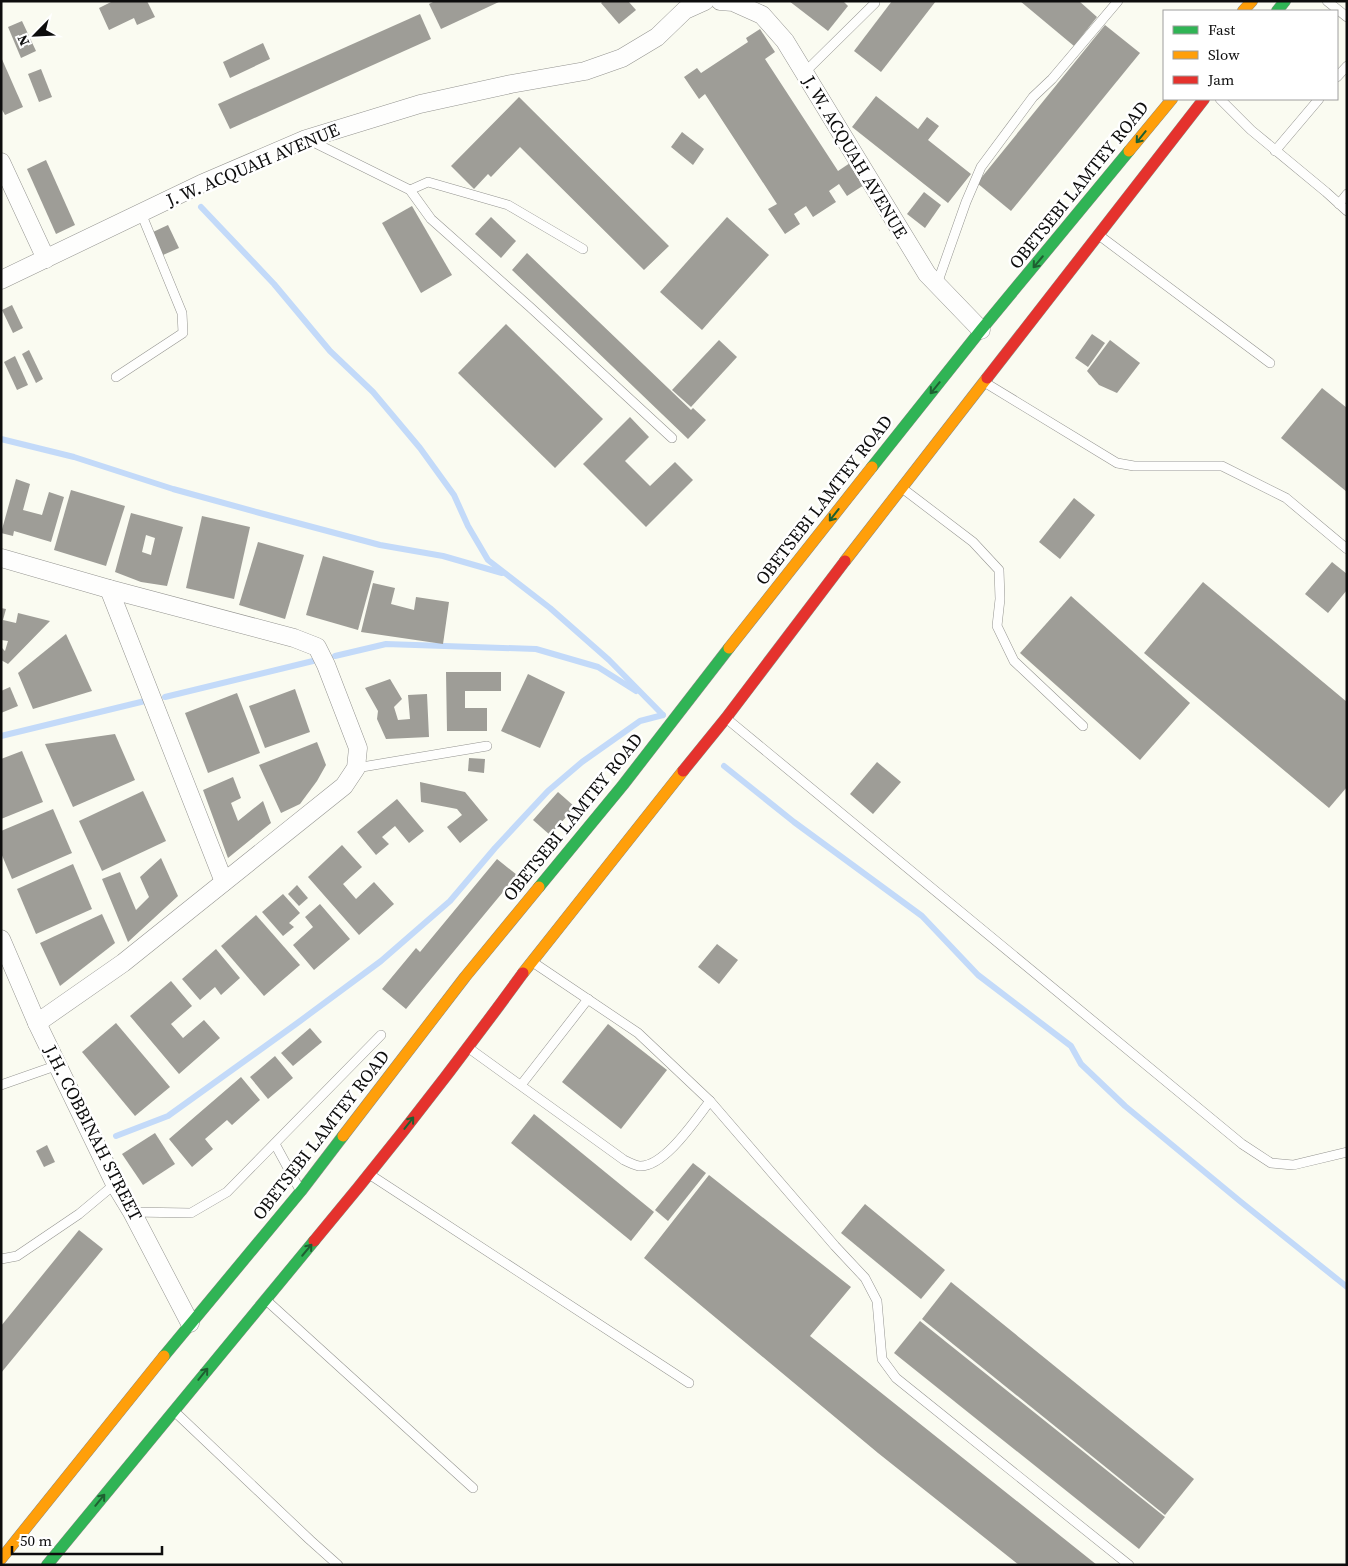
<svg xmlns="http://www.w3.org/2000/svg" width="1348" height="1566" viewBox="0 0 1348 1566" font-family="'Source Serif 4',serif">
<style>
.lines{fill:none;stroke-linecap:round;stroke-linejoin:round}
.stream{stroke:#c3daf9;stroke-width:6}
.building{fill:#9e9d97;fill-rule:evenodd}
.lane-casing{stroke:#949490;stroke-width:10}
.street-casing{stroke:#949490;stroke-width:19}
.fast-casing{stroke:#8a8b86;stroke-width:12}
.slow-casing{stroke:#8a8b86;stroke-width:12}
.jam-casing{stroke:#8a8b86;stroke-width:12}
.lane{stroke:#fefefd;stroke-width:9}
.street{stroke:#fefefd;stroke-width:18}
.fast{stroke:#30b455;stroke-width:11}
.slow{stroke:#ff9f0a;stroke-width:11}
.jam{stroke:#e5322d;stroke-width:11}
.oneway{stroke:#1e6031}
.labels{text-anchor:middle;stroke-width:5;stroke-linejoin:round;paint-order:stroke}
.street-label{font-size:18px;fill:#0d0d0d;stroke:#fff}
</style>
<rect width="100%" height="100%" fill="#fafbf1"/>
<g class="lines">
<g class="stream">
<path d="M 201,207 L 274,284 L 330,351 L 373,392 L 420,448 L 454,495 L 468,526 L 488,560 L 550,608 L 609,660 L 663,715"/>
<path d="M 1,439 L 74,457 L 173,489 L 260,513 L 380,545 L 443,556 L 502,573"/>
<path d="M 335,656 L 386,644 L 536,649 L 598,667 L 636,691"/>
<path d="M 165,697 L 313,661"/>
<path d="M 1,736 L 145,701"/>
<path d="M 724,766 L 794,822 L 922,916 L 978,975 L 1071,1046 L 1081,1064 L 1125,1106 L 1241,1202 L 1347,1287"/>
<path d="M 116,1136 L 168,1116 L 296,1024 L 381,961 L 450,901 L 495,848 L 548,791 L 582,762 L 640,721 L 663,715"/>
</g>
</g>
<g class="building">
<path d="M 113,1 L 147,1 L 155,17 L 137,25 L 134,18 L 109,30 L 99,8 Z"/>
<path d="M 435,1 L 501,1 L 441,29 L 429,4 Z"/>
<path d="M 603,1 L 628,1 L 636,10 L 619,24 L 601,3 Z"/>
<path d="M 789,1 L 843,1 L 848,6 L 828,31 Z"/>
<path d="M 892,1 L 936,1 L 881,72 L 854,51 Z"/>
<path d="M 1020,1 L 1079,1 L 1097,17 L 1074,46 Z"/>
<path d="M 420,14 L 431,39 L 230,129 L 218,104 Z"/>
<path d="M 22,21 L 36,51 L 21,58 L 8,27 Z"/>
<path d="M 1105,25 L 1140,53 L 1011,211 L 977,183 Z"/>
<path d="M 760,29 L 775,52 L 765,59 L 838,171 L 850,163 L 864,185 L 847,196 L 839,184 L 829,191 L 836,202 L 813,217 L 806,206 L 794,214 L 800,224 L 785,234 L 768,209 L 777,204 L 705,94 L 699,99 L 684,77 L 697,68 L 701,73 L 748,42 L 746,38 Z"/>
<path d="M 263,43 L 270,59 L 230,78 L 223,62 Z"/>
<path d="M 1,57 L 23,107 L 5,115 L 1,108 Z"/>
<path d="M 41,69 L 52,97 L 39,102 L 28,74 Z"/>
<path d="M 876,96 L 918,129 L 927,117 L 939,126 L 928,140 L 971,174 L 948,203 L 852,127 Z"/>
<path d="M 519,97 L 669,246 L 644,270 L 520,147 L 491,177 L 488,174 L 474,189 L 451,166 Z"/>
<path d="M 682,132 L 704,149 L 693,165 L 671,147 Z"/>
<path d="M 46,160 L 75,225 L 56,234 L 27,169 Z"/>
<path d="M 924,192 L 941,205 L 925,228 L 907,214 Z"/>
<path d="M 412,206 L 452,275 L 421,293 L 382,223 Z"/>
<path d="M 491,217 L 516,241 L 501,258 L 475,234 Z"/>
<path d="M 727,217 L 769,255 L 702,330 L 660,292 Z"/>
<path d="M 168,225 L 179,248 L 163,255 L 153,232 Z"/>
<path d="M 527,253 L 691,410 L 693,408 L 706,420 L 688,439 L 512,270 Z"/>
<path d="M 12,305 L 23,328 L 13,333 L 2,310 Z"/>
<path d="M 506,324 L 603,419 L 555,468 L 458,373 Z"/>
<path d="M 1092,334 L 1105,343 L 1088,367 L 1075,358 Z"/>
<path d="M 719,340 L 737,357 L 691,407 L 672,390 Z"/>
<path d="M 1110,340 L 1140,363 L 1117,393 L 1099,385 L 1087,371 Z"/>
<path d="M 29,350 L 43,379 L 36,383 L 22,354 Z"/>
<path d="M 15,356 L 28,385 L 17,390 L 4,362 Z"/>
<path d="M 1322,388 L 1347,408 L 1347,492 L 1281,438 Z"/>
<path d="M 630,417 L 649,437 L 625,461 L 650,486 L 675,462 L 693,480 L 646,527 L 583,464 Z"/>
<path d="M 16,479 L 30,484 L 23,510 L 42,515 L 49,492 L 64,497 L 51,542 L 14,531 L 13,536 L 1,533 Z"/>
<path d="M 71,490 L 125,506 L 106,566 L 54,550 Z"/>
<path d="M 1074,498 L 1095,515 L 1060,559 L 1039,542 Z"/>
<path d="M 131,513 L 183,527 L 167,586 L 141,582 L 115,572 ZM 146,535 L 155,538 L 151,555 L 142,552 Z"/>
<path d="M 202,516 L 250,527 L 234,599 L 186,588 Z"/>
<path d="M 258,542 L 304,555 L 285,619 L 239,605 Z"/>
<path d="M 323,556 L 374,571 L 358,630 L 306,615 Z"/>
<path d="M 1332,562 L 1347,574 L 1347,590 L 1328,613 L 1305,594 Z"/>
<path d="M 1203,582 L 1347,702 L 1347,787 L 1329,808 L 1144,653 Z"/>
<path d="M 373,583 L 395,588 L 391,604 L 414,610 L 416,597 L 449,602 L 443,644 L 361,632 Z"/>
<path d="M 1071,596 L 1190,703 L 1140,760 L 1020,653 Z"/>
<path d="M 1,608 L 6,609 L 3,620 L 16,623 L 18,613 L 50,621 L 8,664 L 1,660 L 1,649 L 2,648 L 5,651 L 8,641 L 1,640 Z"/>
<path d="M 66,634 L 92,691 L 33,709 L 18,673 Z"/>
<path d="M 446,672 L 501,672 L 501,691 L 465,691 L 465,708 L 487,708 L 487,731 L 447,731 Z"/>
<path d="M 528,674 L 565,692 L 540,748 L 501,731 Z"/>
<path d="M 390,679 L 402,699 L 394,707 L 398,720 L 410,719 L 408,695 L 427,694 L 429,737 L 386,739 L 377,719 L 378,711 L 365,688 Z"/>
<path d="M 10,687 L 18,706 L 1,713 L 1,691 Z"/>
<path d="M 295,689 L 310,732 L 265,748 L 249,706 Z"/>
<path d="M 237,693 L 260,753 L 208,773 L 185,713 Z"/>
<path d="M 115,734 L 135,780 L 73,807 L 45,744 Z"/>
<path d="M 317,742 L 326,765 L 317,781 L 300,804 L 281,813 L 259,765 Z"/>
<path d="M 22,751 L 43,802 L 1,819 L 1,759 Z"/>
<path d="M 469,758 L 485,759 L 484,773 L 468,771 Z"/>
<path d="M 877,762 L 901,782 L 873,814 L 850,794 Z"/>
<path d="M 233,777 L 241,798 L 231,803 L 238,821 L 263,801 L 271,823 L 228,858 L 203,790 Z"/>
<path d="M 420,782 L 465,792 L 488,820 L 460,843 L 447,827 L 462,815 L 457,809 L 421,802 Z"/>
<path d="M 143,791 L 166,841 L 102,871 L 79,821 Z"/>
<path d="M 558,792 L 575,807 L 550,835 L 533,820 Z"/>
<path d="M 397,799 L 424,831 L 409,843 L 395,826 L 382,837 L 389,844 L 376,855 L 357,832 Z"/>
<path d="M 53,809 L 72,853 L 12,879 L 1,853 L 1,831 Z"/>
<path d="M 342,845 L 362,867 L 343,884 L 356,899 L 374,882 L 394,904 L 359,935 L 308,877 Z"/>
<path d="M 161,858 L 178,896 L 128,942 L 102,879 L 120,872 L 136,910 L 149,897 L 140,877 Z"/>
<path d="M 497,859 L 517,875 L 406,1009 L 382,989 L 416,948 L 420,952 Z"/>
<path d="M 73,864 L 92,909 L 36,934 L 17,889 Z"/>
<path d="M 297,885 L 308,898 L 299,906 L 288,894 Z"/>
<path d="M 283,894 L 300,913 L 289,923 L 294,927 L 283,936 L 262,912 Z"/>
<path d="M 320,904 L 350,939 L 314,970 L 293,945 L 313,927 L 305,917 Z"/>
<path d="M 102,914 L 115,943 L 60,986 L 40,943 Z"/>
<path d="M 256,915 L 300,965 L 264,996 L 221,946 Z"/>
<path d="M 717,944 L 738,960 L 719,984 L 698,967 Z"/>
<path d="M 216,949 L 240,978 L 221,995 L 215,987 L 200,1000 L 182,979 Z"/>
<path d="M 171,981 L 192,1006 L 171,1024 L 183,1038 L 204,1020 L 220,1038 L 179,1074 L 130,1016 Z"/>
<path d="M 116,1023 L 170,1087 L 135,1116 L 82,1052 Z"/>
<path d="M 608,1024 L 667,1070 L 621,1129 L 562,1082 Z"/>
<path d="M 310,1028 L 322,1042 L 293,1066 L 281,1053 Z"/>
<path d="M 275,1056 L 293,1078 L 268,1099 L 250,1077 Z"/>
<path d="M 241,1077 L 260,1100 L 232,1125 L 227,1120 L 205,1139 L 213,1149 L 192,1167 L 169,1139 Z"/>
<path d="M 534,1114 L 654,1212 L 631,1241 L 511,1143 Z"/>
<path d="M 155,1133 L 175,1164 L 143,1185 L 122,1154 Z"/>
<path d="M 47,1145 L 55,1162 L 44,1167 L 36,1151 Z"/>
<path d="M 693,1163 L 706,1173 L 668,1221 L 655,1210 Z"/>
<path d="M 709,1175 L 851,1287 L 810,1336 L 1097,1565 L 1019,1565 L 878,1453 L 644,1258 Z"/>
<path d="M 865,1204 L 945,1270 L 921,1299 L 841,1233 Z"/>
<path d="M 79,1230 L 103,1249 L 1,1373 L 1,1326 Z"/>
<path d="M 951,1282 L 1194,1479 L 1165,1515 L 922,1319 Z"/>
<path d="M 920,1321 L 1165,1517 L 1139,1549 L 894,1353 Z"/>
</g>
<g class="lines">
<defs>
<g id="lane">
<path d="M 1327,1 L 1347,17"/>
<path d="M 804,73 L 875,3 L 875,1"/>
<path d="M 1337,77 L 1347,66"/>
<path d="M 1220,99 L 1251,130 L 1326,192 L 1347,211"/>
<path d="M 307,139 L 410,190 L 431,219 L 530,307 L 672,438"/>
<path d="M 1275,151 L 1319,99"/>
<path d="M 410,190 L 428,182 L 508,205 L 583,249"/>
<path d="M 1339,204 L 1347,194"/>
<path d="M 1100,236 L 1270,363"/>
<path d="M 937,284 L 966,202 L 981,167 L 1033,97 L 1052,79 L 1118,1"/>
<path d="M 116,377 L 183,333 L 182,313 L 141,213"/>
<path d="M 984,382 L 1117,463 L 1134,466 L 1222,466 L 1286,498 L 1347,549"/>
<path d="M 902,488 L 973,542 L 999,570 L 1000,599 L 997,626 L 1014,661 L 1083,726"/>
<path d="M 727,719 L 1242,1144 L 1271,1163 L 1293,1165 L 1347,1152"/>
<path d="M 356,768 L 487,746"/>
<path d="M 534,963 L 638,1033 L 710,1101 L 835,1246 L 865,1278 L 877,1301 L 882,1359 L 896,1378 L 1129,1565"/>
<path d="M 470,1049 L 624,1160 C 628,1162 634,1165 639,1166 C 664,1168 696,1119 710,1101"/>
<path d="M 1,1085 L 58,1065"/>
<path d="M 521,1085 L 588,999"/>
<path d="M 275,1144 L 300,1190"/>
<path d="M 372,1176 L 689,1383"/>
<path d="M 132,1212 L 191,1213 L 227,1192 L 381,1035"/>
<path d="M 1,1259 L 17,1256 L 79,1214 L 115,1184"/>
<path d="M 266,1300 L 473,1488"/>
<path d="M 174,1411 L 310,1540 L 338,1565"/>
</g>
<g id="street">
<path d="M 720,1 L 733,2 L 762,15 L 785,41 L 927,274 L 981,330"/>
<path d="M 1,162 L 46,259"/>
<path d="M 1,280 L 201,184 L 306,139 L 420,104 L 511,84 L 585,71 L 622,58 L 657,37 L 685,10 L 705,1"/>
<path d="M 1,558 L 109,589 L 294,638 L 317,647 L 326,665 L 358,748 L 356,768 L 344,786 L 123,963 L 37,1023"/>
<path d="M 109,589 L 224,882"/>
<path d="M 1,939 L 37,1023 L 115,1184 L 132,1212 L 190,1323"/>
</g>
<g id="fast">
<path d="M 1277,11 L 1285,1"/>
<path d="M 872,467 L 981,330 L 1129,151"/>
<path d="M 539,887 L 623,785 L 729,648"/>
<path d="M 164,1356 L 301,1191 L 343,1136"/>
<path d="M 47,1565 L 314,1241"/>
</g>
<g id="slow">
<path d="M 1243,11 L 1252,1"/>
<path d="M 1129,151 L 1172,99"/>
<path d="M 845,561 L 987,378"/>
<path d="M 729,648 L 872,467"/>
<path d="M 523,973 L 683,771"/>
<path d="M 343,1136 L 465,977 L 539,887"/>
<path d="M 1,1559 L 164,1356"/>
</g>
<g id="jam">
<path d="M 987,378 L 1204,99"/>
<path d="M 683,771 L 726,718 L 845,561"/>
<path d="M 314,1241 C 387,1154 456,1065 523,973"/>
</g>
</defs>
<use href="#lane" class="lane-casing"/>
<use href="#street" class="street-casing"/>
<use href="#fast" class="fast-casing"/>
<use href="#slow" class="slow-casing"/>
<use href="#jam" class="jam-casing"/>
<use href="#lane" class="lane"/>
<use href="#street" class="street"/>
<use href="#fast" class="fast"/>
<use href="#slow" class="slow"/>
<use href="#jam" class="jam"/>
</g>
<defs><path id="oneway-shaft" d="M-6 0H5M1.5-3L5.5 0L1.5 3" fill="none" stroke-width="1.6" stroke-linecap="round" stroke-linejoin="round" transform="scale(1.25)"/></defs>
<g class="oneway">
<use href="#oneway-shaft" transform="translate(1141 137) rotate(129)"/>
<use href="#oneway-shaft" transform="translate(1038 262) rotate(130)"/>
<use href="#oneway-shaft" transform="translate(935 388) rotate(129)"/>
<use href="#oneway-shaft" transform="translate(834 515) rotate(128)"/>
<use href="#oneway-shaft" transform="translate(409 1123) rotate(-52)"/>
<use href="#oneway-shaft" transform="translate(307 1250) rotate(-50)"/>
<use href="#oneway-shaft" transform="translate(203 1374) rotate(-51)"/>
<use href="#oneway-shaft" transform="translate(100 1500) rotate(-51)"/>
</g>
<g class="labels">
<g class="street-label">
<text transform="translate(855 157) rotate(59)" y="6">J. W. ACQUAH AVENUE</text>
<text transform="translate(253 165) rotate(-23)" y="6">J. W. ACQUAH AVENUE</text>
<text transform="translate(1079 185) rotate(-51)" y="6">OBETSEBI LAMTEY ROAD</text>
<text transform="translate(824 500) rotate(-52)" y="6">OBETSEBI LAMTEY ROAD</text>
<text transform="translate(573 817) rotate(-51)" y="6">OBETSEBI LAMTEY ROAD</text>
<text transform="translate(93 1133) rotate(63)" y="6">J.H. COBBINAH STREET</text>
<text transform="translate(321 1135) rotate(-52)" y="6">OBETSEBI LAMTEY ROAD</text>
</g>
</g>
<rect width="1348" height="1566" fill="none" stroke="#0d0d0d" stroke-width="5"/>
<rect x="1163" y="10" width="175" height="90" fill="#ffffff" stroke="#9e9e9e"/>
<rect x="1173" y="26" width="25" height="8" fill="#30b455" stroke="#9e9e9e"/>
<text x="1208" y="35" font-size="15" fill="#0d0d0d">Fast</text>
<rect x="1173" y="51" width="25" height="8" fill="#ff9f0a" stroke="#9e9e9e"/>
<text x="1208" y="60" font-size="15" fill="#0d0d0d">Slow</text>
<rect x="1173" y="76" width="25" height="8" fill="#e5322d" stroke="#9e9e9e"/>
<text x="1208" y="85" font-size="15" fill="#0d0d0d">Jam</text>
<g transform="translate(35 35) rotate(246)" stroke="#ffffff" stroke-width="4" paint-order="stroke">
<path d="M0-4L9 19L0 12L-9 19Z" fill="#0d0d0d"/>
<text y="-8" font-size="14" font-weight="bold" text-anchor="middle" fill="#0d0d0d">N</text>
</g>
<path d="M12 1546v8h150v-8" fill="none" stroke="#0d0d0d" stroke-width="2.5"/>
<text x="20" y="1546" font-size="15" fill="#0d0d0d" stroke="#ffffff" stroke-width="4" paint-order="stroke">50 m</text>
</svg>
